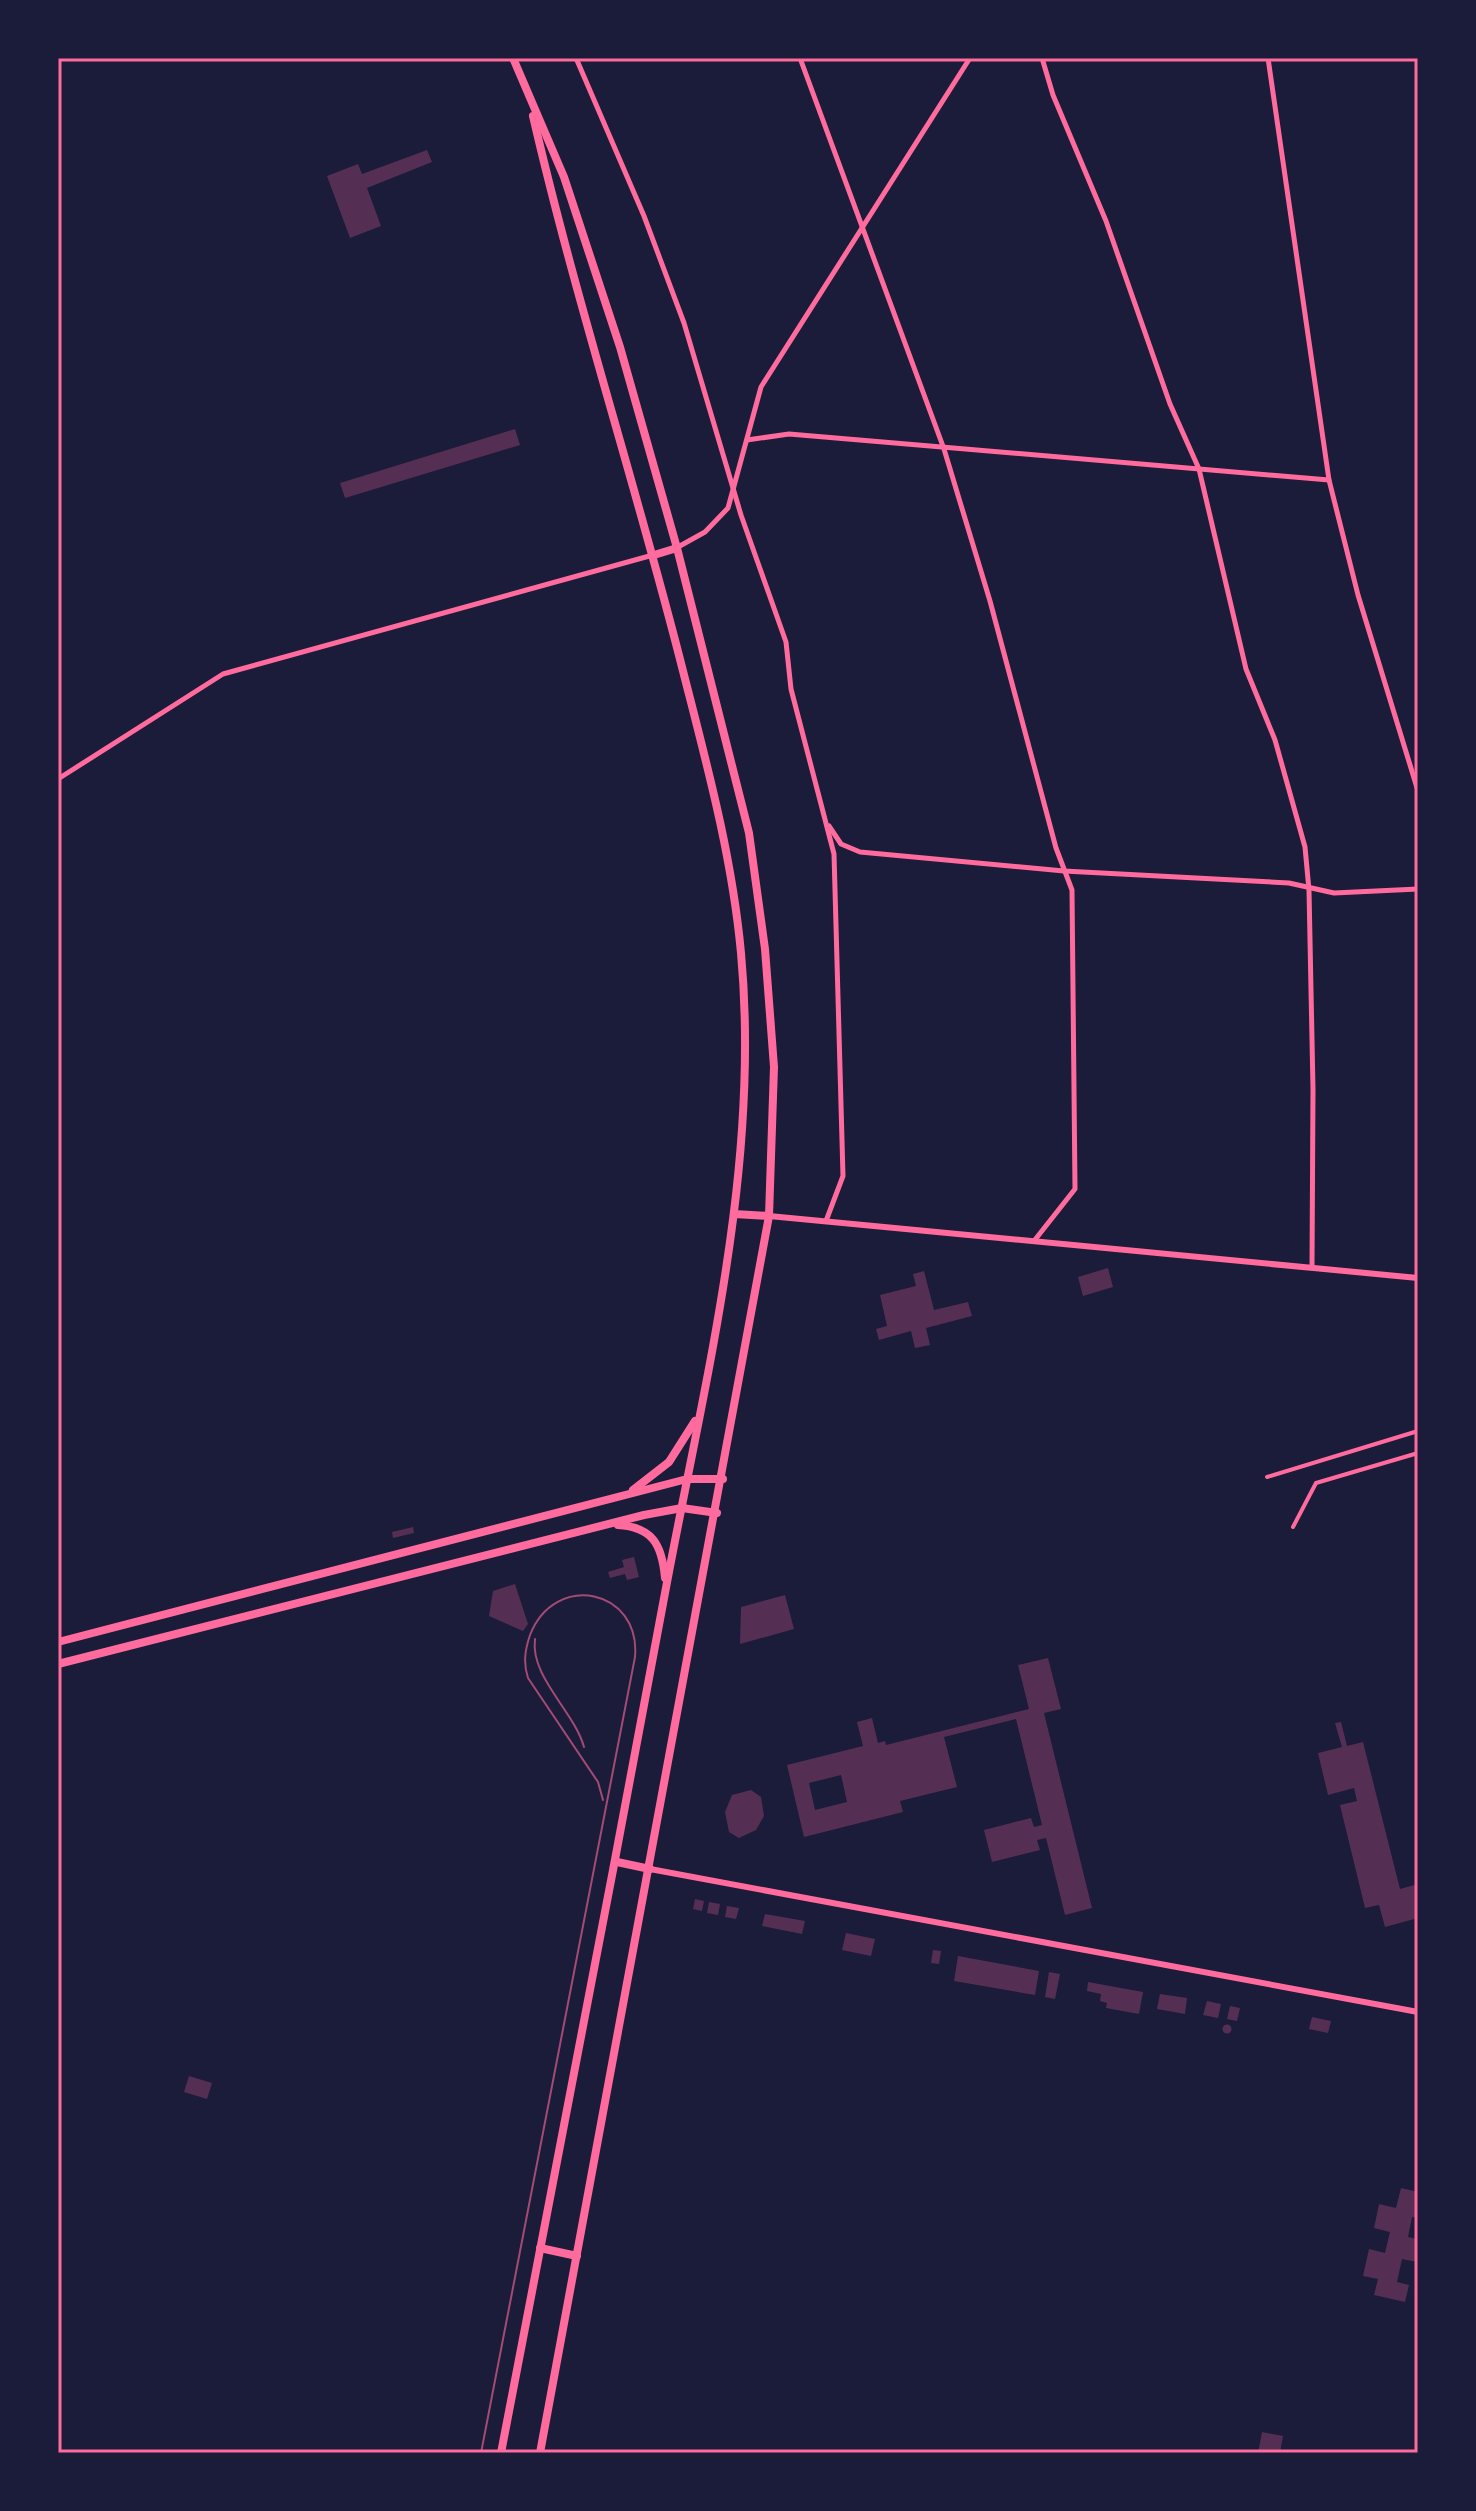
<svg xmlns="http://www.w3.org/2000/svg" width="1476" height="2511" viewBox="0 0 1476 2511" font-family="Inter,sans-serif">
<style>
.building{fill:#542f53;fill-rule:evenodd}
.lines{fill:none;stroke-linecap:round;stroke-linejoin:round}
.pedestrian{stroke:#ff6b9d;stroke-width:4}
.minor{stroke:#ff6b9d;stroke-width:5}
.tertiary{stroke:#ff6b9d;stroke-width:6}
.primary{stroke:#ff6b9d;stroke-width:8}
.tram{stroke:#a44b75;stroke-width:2}
.neatline{fill:none;stroke:#ff6b9d;stroke-width:3}
</style>
<rect width="100%" height="100%" fill="#1b1b3a"/>
<g class="building">
<path d="M 427,150 L 432,162 L 367,188 L 381,226 L 350,238 L 327,176 L 358,164 L 362,174 Z"/>
<path d="M 515,429 L 520,445 L 345,498 L 340,483 Z"/>
<path d="M 1108,1268 L 1113,1287 L 1083,1296 L 1078,1277 Z"/>
<path d="M 924,1271 L 934,1310 L 968,1302 L 972,1316 L 926,1328 L 930,1345 L 915,1348 L 911,1331 L 879,1340 L 876,1329 L 887,1326 L 880,1295 L 916,1286 L 913,1274 Z"/>
<path d="M 413,1527 L 414,1533 L 393,1538 L 392,1532 Z"/>
<path d="M 634,1557 L 639,1577 L 627,1580 L 625,1574 L 610,1578 L 608,1572 L 624,1567 L 622,1560 Z"/>
<path d="M 515,1584 L 528,1624 L 523,1631 L 489,1616 L 493,1591 Z"/>
<path d="M 785,1595 L 794,1629 L 740,1644 L 741,1607 Z"/>
<path d="M 1048,1658 L 1061,1709 L 1044,1713 L 1092,1908 L 1065,1915 L 1046,1838 L 1037,1840 L 1040,1850 L 992,1862 L 984,1830 L 1031,1818 L 1034,1827 L 1042,1825 L 1016,1719 L 944,1737 L 957,1787 L 900,1801 L 903,1812 L 804,1837 L 787,1765 L 863,1746 L 857,1722 L 872,1718 L 878,1743 L 885,1741 L 886,1745 L 1029,1709 L 1018,1665 ZM 841,1775 L 847,1802 L 815,1810 L 809,1783 Z"/>
<path d="M 1341,1722 L 1347,1746 L 1363,1742 L 1400,1889 L 1418,1884 L 1418,1918 L 1385,1927 L 1379,1905 L 1365,1908 L 1340,1805 L 1357,1801 L 1354,1788 L 1328,1795 L 1318,1753 L 1342,1747 L 1335,1723 Z"/>
<path d="M 751,1790 L 761,1797 L 764,1816 L 756,1830 L 739,1838 L 729,1832 L 725,1812 L 732,1795 Z"/>
<path d="M 695,1899 L 704,1901 L 702,1911 L 693,1909 Z"/>
<path d="M 709,1902 L 720,1904 L 718,1915 L 707,1913 Z"/>
<path d="M 727,1906 L 739,1908 L 736,1919 L 725,1917 Z"/>
<path d="M 765,1914 L 805,1921 L 802,1934 L 762,1926 Z"/>
<path d="M 846,1933 L 875,1939 L 871,1956 L 842,1950 Z"/>
<path d="M 933,1950 L 941,1951 L 939,1964 L 931,1963 Z"/>
<path d="M 958,1956 L 1039,1971 L 1035,1995 L 954,1981 Z"/>
<path d="M 1049,1972 L 1060,1974 L 1055,1999 L 1045,1997 Z"/>
<path d="M 1088,1982 L 1143,1992 L 1139,2014 L 1106,2008 L 1107,2003 L 1100,2001 L 1101,1994 L 1087,1991 Z"/>
<path d="M 1160,1994 L 1187,1998 L 1185,2014 L 1157,2009 Z"/>
<path d="M 1207,2001 L 1221,2004 L 1218,2018 L 1203,2015 Z"/>
<path d="M 1230,2006 L 1240,2008 L 1237,2021 L 1227,2019 Z"/>
<path d="M 1312,2017 L 1331,2021 L 1328,2033 L 1309,2029 Z"/>
<circle cx="1227" cy="2029" r="4.5"/>
<path d="M 189,2076 L 212,2083 L 207,2099 L 184,2092 Z"/>
<path d="M 1401,2188 L 1418,2192 L 1418,2218 L 1412,2217 L 1408,2237 L 1418,2239 L 1417,2262 L 1402,2259 L 1397,2282 L 1409,2285 L 1405,2302 L 1374,2295 L 1378,2279 L 1363,2276 L 1369,2249 L 1385,2253 L 1390,2232 L 1374,2228 L 1379,2204 L 1396,2208 Z"/>
<path d="M 1262,2432 L 1283,2436 L 1280,2453 L 1258,2453 Z"/>
</g>
<g class="lines">
<g class="pedestrian">
<path d="M 1267,1477 L 1418,1431"/>
<path d="M 1293,1527 L 1316,1483 L 1418,1453"/>
</g>
<g class="minor">
<path d="M 576,58 L 644,216 L 684,323 L 741,515 L 786,642 L 791,689 L 834,854 L 843,1176 L 826,1221"/>
<path d="M 800,58 L 944,449 L 990,601 L 1056,848 L 1072,890 L 1075,1189 L 1034,1241"/>
<path d="M 1042,58 L 1053,95 L 1106,221 L 1170,404 L 1199,469 L 1246,669 L 1275,740 L 1305,847 L 1309,890 L 1313,1089 L 1312,1266"/>
<path d="M 1268,58 L 1329,480 L 1358,595 L 1418,791"/>
<path d="M 747,440 L 789,434 L 1329,480"/>
<path d="M 678,547 L 705,532 L 728,508 L 761,387 L 970,58"/>
<path d="M 58,779 L 223,674 L 653,555"/>
<path d="M 829,826 L 841,844 L 860,852 L 1064,871 L 1289,883 L 1334,893 L 1418,889"/>
</g>
<g class="tertiary">
<path d="M 769,1216 L 1418,1278"/>
<path d="M 650,1869 L 1418,2012"/>
</g>
<g class="primary">
<path d="M 513,58 L 564,177 L 620,347 L 677,548 L 749,833 L 765,949 L 774,1067 L 769,1216 L 540,2453"/>
<path d="M 654,555 L 677,548"/>
<path d="M 734,1214 L 769,1216"/>
<path d="M 633,1490 L 669,1462 L 695,1421"/>
<path d="M 618,1525 C 652,1527 662,1544 665,1578"/>
<path d="M 58,1642 L 687,1479 L 723,1479"/>
<path d="M 58,1664 L 644,1515 L 682,1508 L 717,1513"/>
<path d="M 617,1862 L 650,1869"/>
<path d="M 540,2248 L 577,2256"/>
<path d="M 501,2453 C 556,2167 612,1880 665,1593 C 704,1383 761,1168 741,953 C 732,856 707,765 683,671 C 636,485 576,302 533,116"/>
</g>
<g class="tram">
<path d="M 535,1639 C 530,1677 574,1711 584,1747"/>
<path d="M 481,2453 L 635,1657 C 641,1589 555,1571 530,1635 C 525,1650 523,1663 528,1678 L 598,1782 L 603,1800"/>
</g>
</g>
<rect width="1476" height="2511" fill="none" stroke="#1b1b3a" stroke-width="120"/>
<rect x="60" y="60" width="1356" height="2391" class="neatline"/>
</svg>
